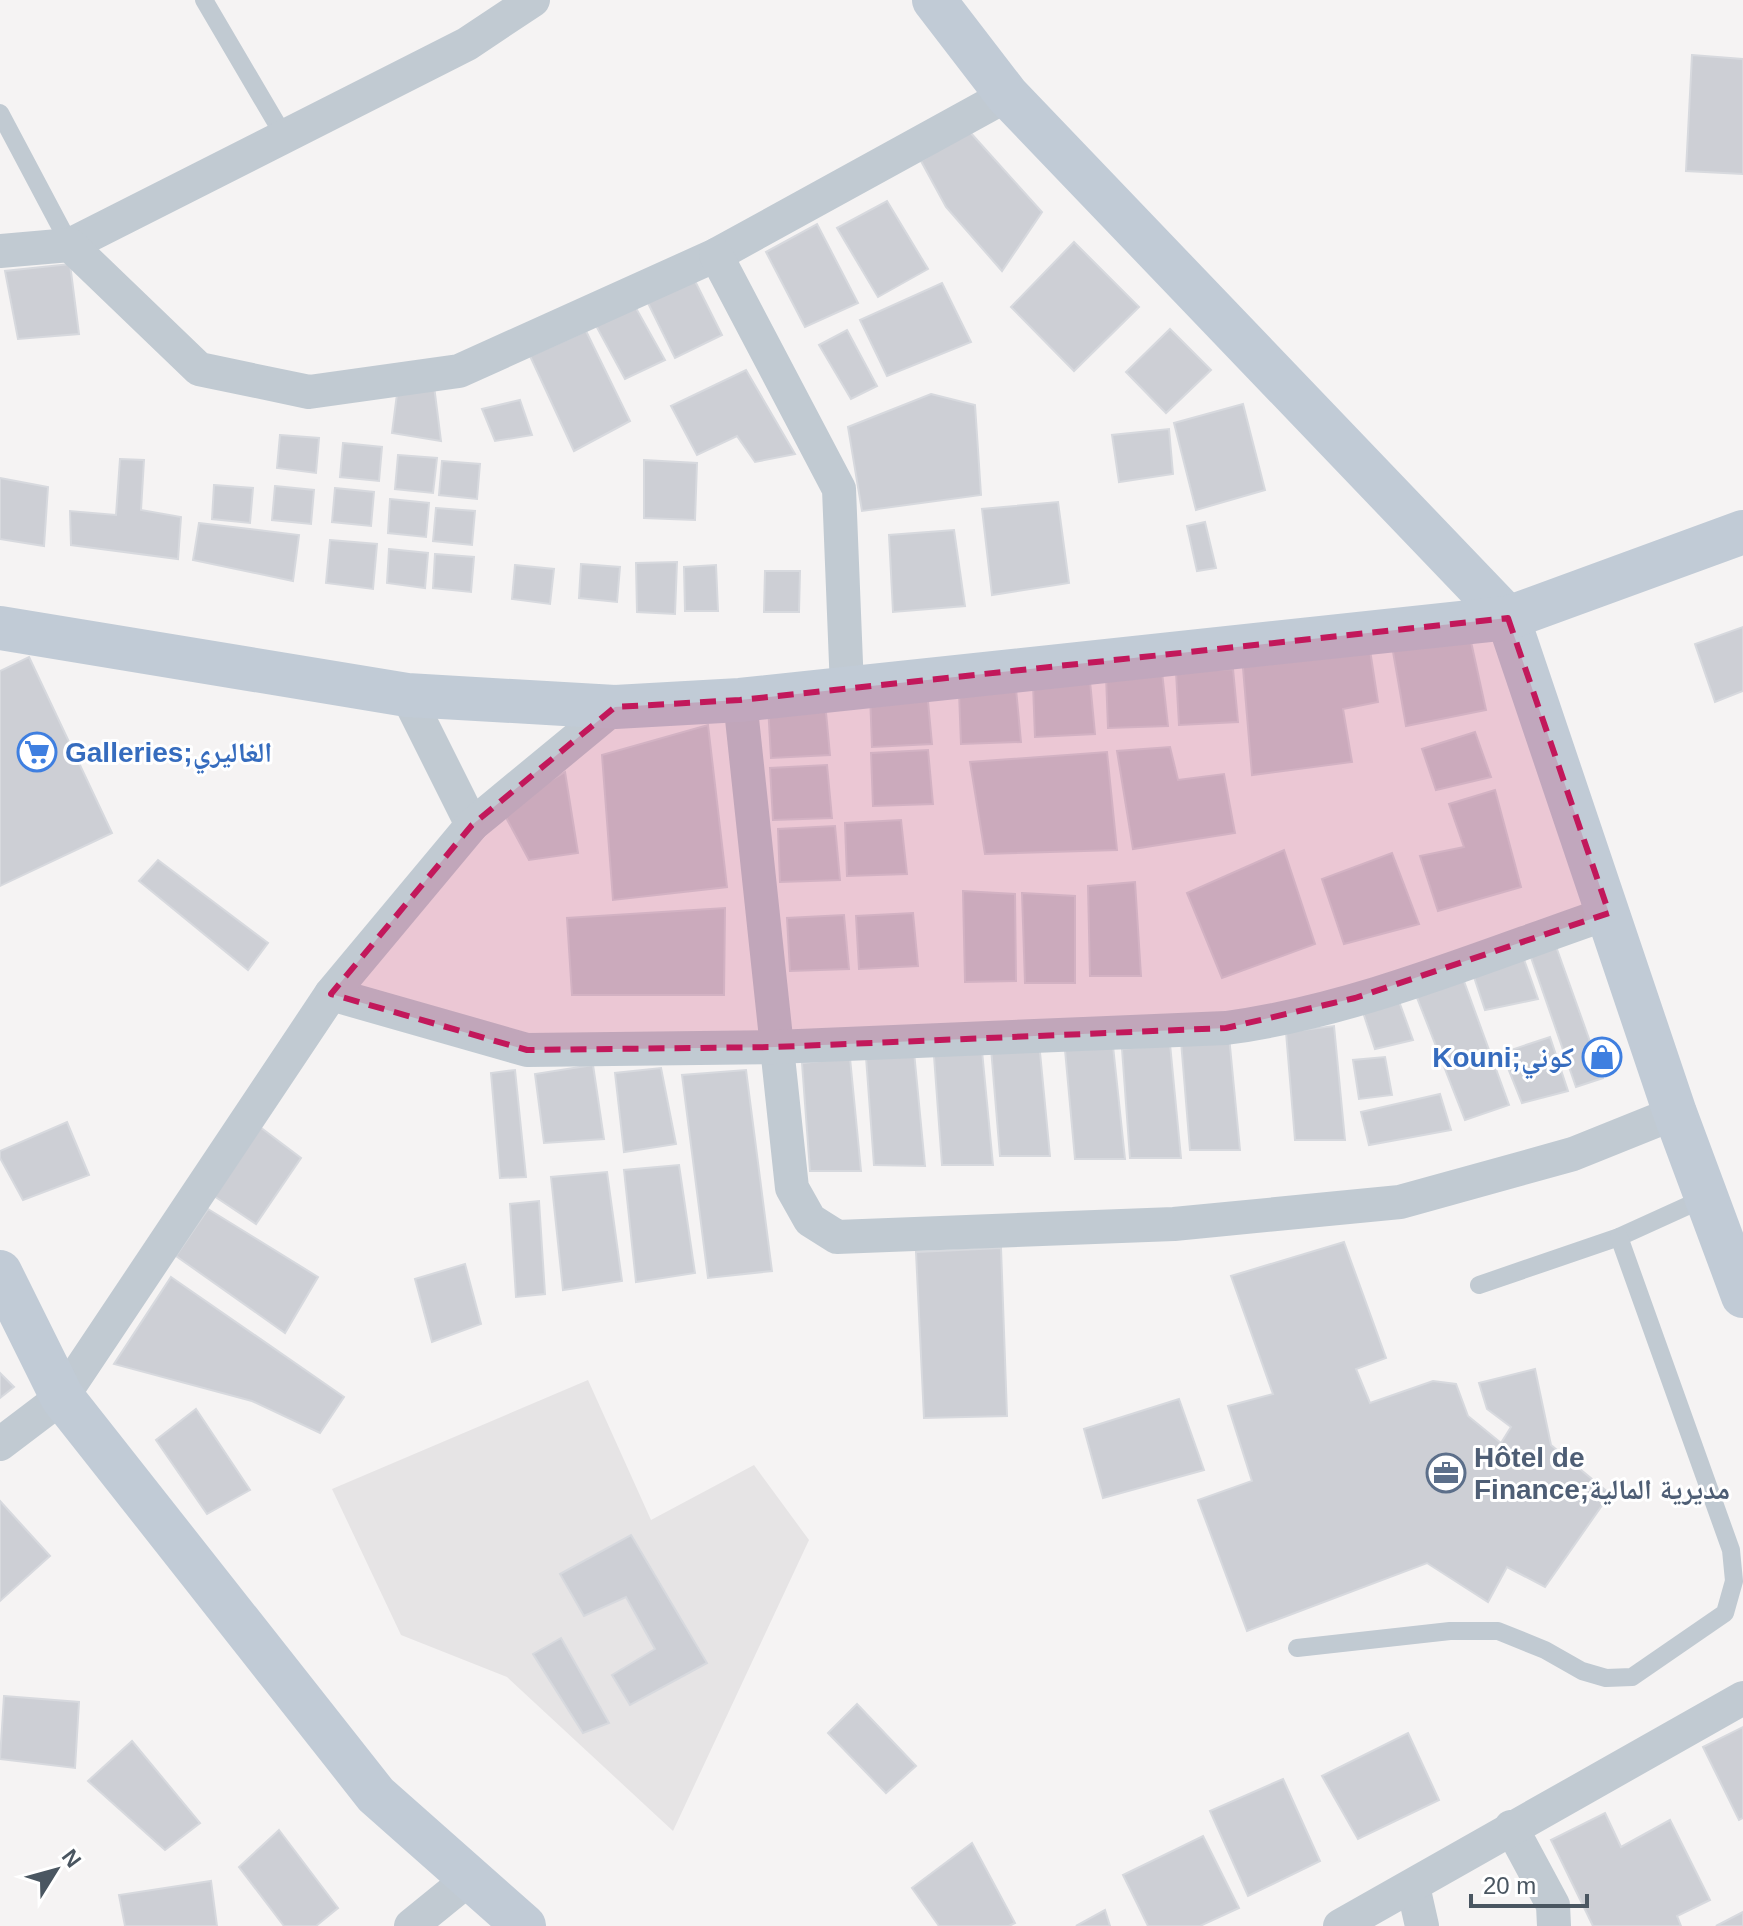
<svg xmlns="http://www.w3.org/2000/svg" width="1743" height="1926" viewBox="0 0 1743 1926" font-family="Arial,'Noto Naskh Arabic',sans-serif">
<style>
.education{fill:#e6e4e5}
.building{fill:#cdcfd5;stroke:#d7d9de;stroke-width:2}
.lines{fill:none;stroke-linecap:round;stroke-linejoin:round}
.lane{stroke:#c1cad2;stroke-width:18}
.street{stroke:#c1cad2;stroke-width:34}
.secondary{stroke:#c1cbd6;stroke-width:44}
.marked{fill:#c2185b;fill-opacity:0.2;stroke:#c2185b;stroke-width:6;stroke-dasharray:16 10;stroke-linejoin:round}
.labels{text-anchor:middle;stroke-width:6;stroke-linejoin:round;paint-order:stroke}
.shop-label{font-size:28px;font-weight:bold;fill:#366cbe;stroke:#fff;text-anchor:start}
.service-label{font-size:28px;font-weight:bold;fill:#4e5e75;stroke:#fff;text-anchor:start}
</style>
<rect width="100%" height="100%" fill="#f5f3f3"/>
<path class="education" d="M 588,1380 L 651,1520 L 754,1465 L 809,1540 L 673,1831 L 507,1677 L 401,1635 L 332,1489 Z"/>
<g class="building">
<path d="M 1692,55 L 1743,59 L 1743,174 L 1686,171 Z"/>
<path d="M 969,131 L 1042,212 L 1002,271 L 946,207 L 921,161 Z"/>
<path d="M 887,201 L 928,269 L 878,297 L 837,228 Z"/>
<path d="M 817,224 L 858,303 L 805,327 L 766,252 Z"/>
<path d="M 1074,242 L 1139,307 L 1074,371 L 1011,307 Z"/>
<path d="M 70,264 L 79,334 L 18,339 L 5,271 Z"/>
<path d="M 691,273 L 722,335 L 675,358 L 646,299 Z"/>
<path d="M 942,283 L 971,342 L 887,376 L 860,320 Z"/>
<path d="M 632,301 L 665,360 L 625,379 L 594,322 Z"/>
<path d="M 1170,329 L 1211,370 L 1166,413 L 1126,372 Z"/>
<path d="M 847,330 L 877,386 L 851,399 L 819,345 Z"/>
<path d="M 586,331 L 630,421 L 574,451 L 530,356 Z"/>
<path d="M 746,370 L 795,454 L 755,462 L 737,436 L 697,455 L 671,406 Z"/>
<path d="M 433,378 L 441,441 L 392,433 L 398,386 Z"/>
<path d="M 931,394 L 975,405 L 981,495 L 862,511 L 848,427 Z"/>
<path d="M 520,400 L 532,435 L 495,441 L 482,409 Z"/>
<path d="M 1243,404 L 1265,490 L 1196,510 L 1174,423 Z"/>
<path d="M 1169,429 L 1173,474 L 1119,482 L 1112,435 Z"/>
<path d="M 280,435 L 319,438 L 316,473 L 277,468 Z"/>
<path d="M 343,443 L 382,447 L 379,481 L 340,477 Z"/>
<path d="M 398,455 L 437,458 L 433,493 L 395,489 Z"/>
<path d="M 120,459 L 144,460 L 141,510 L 181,517 L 178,559 L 71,545 L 70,511 L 116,515 Z"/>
<path d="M 644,460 L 697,463 L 695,520 L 644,518 Z"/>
<path d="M 442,461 L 480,464 L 477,499 L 439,495 Z"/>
<path d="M 0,478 L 48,487 L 44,546 L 0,539 Z"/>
<path d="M 214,485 L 253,488 L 250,523 L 212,519 Z"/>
<path d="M 275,486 L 314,490 L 311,524 L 272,520 Z"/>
<path d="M 335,488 L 374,492 L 371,526 L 332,522 Z"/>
<path d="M 390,499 L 429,503 L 426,537 L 388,533 Z"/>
<path d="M 1058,502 L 1069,583 L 992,595 L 982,509 Z"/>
<path d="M 436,508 L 475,511 L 472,545 L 433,541 Z"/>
<path d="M 1205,522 L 1216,568 L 1197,571 L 1187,526 Z"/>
<path d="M 199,523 L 299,535 L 293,581 L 193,560 Z"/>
<path d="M 954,530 L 965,606 L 893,612 L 889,535 Z"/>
<path d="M 330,540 L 377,544 L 373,589 L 326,583 Z"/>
<path d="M 389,549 L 428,553 L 425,588 L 387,583 Z"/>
<path d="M 435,554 L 474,557 L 471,592 L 433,588 Z"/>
<path d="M 677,562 L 675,614 L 637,612 L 636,563 Z"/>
<path d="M 581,564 L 620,567 L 617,602 L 579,598 Z"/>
<path d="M 515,565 L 554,569 L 550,604 L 512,599 Z"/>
<path d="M 716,565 L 718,611 L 685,611 L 684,567 Z"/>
<path d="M 765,571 L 800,571 L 799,612 L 764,612 Z"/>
<path d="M 1743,627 L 1743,691 L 1715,702 L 1695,644 Z"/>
<path d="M 1468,628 L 1486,710 L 1406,726 L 1392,646 Z"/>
<path d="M 1368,637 L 1378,702 L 1343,709 L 1352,762 L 1252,775 L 1242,656 Z"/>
<path d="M 29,657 L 112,833 L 0,886 L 0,671 Z"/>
<path d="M 1233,669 L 1238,722 L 1179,725 L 1176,672 Z"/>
<path d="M 1162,672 L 1168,726 L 1108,728 L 1106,675 Z"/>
<path d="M 1090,681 L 1095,734 L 1035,737 L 1033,684 Z"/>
<path d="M 1016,689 L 1021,742 L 961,744 L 959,692 Z"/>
<path d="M 927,691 L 932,744 L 872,747 L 870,694 Z"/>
<path d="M 825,702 L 830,755 L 771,758 L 768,705 Z"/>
<path d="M 708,725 L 727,887 L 613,900 L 602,755 Z"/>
<path d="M 1475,732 L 1491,777 L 1436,790 L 1422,749 Z"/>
<path d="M 1170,747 L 1178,780 L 1224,774 L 1235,833 L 1133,849 L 1117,751 Z"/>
<path d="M 928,750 L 933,804 L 873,806 L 871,753 Z"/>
<path d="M 1107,752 L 1117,850 L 985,854 L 970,762 Z"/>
<path d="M 827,765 L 832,818 L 773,820 L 770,768 Z"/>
<path d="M 565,772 L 578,853 L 529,860 L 502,810 Z"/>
<path d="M 1495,790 L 1521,887 L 1438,911 L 1420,856 L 1464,847 L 1449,804 Z"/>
<path d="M 901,820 L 907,874 L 847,876 L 845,823 Z"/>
<path d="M 835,826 L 840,880 L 780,882 L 778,829 Z"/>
<path d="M 1284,850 L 1315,944 L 1222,978 L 1187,893 Z"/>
<path d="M 1392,853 L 1419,924 L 1344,944 L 1322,879 Z"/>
<path d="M 158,860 L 268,943 L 248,970 L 139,881 Z"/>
<path d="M 1135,882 L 1141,976 L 1090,976 L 1088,886 Z"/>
<path d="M 963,891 L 1015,894 L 1016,981 L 965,982 Z"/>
<path d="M 1022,893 L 1075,896 L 1075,983 L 1025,983 Z"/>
<path d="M 725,908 L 724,995 L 572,995 L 567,918 Z"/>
<path d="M 913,913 L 918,966 L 859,969 L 856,916 Z"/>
<path d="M 844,915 L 849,969 L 790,971 L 787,918 Z"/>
<path d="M 1553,938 L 1603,1078 L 1576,1087 L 1527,946 Z"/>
<path d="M 1521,951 L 1538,999 L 1485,1010 L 1470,965 Z"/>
<path d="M 1461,973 L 1509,1105 L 1465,1120 L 1414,990 Z"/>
<path d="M 1396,993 L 1413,1040 L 1375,1049 L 1360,1003 Z"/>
<path d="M 1334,1026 L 1345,1140 L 1295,1140 L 1286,1032 Z"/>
<path d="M 1229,1036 L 1240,1150 L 1190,1150 L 1181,1041 Z"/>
<path d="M 1550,1037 L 1568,1091 L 1522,1103 L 1502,1053 Z"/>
<path d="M 1039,1042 L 1050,1156 L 1000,1156 L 991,1048 Z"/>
<path d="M 1170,1044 L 1181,1158 L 1130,1158 L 1122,1049 Z"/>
<path d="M 1113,1046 L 1125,1159 L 1075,1159 L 1065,1050 Z"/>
<path d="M 982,1051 L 993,1165 L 942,1165 L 934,1056 Z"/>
<path d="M 914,1052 L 925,1166 L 874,1165 L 866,1057 Z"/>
<path d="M 1385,1057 L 1392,1095 L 1359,1099 L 1353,1060 Z"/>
<path d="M 850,1058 L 861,1171 L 810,1171 L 802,1063 Z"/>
<path d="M 593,1065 L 604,1139 L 544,1143 L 535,1074 Z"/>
<path d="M 661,1068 L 676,1144 L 624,1152 L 615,1073 Z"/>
<path d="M 515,1070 L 526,1177 L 500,1178 L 491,1073 Z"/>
<path d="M 746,1070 L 772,1271 L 708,1278 L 682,1075 Z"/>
<path d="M 1440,1094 L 1451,1130 L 1369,1145 L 1361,1112 Z"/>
<path d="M 67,1122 L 89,1175 L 23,1200 L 0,1158 L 0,1151 Z"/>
<path d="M 256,1124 L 301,1158 L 256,1224 L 214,1196 Z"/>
<path d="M 679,1165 L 695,1273 L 636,1282 L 624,1170 Z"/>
<path d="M 607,1172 L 622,1281 L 563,1290 L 551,1177 Z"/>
<path d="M 539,1201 L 545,1294 L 516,1297 L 510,1204 Z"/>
<path d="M 208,1209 L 318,1277 L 285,1333 L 176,1256 Z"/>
<path d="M 1344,1242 L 1386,1358 L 1356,1369 L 1370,1403 L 1433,1381 L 1456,1384 L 1468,1416 L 1501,1443 L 1511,1427 L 1487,1409 L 1479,1383 L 1535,1369 L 1551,1445 L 1610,1494 L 1545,1587 L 1507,1567 L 1488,1602 L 1427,1563 L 1247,1631 L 1198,1500 L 1252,1481 L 1228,1406 L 1273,1394 L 1231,1276 Z"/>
<path d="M 1001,1248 L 1007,1416 L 924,1418 L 916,1252 Z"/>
<path d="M 465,1264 L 481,1324 L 432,1342 L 415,1279 Z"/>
<path d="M 171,1277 L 344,1397 L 320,1433 L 252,1401 L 114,1364 Z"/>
<path d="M 0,1373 L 14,1387 L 0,1398 Z"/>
<path d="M 1179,1399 L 1204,1470 L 1103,1498 L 1084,1429 Z"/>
<path d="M 196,1409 L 250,1490 L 207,1514 L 156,1440 Z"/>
<path d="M 0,1501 L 50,1556 L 0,1601 Z"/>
<path d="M 631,1535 L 707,1663 L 630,1705 L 612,1675 L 655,1649 L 626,1597 L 584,1616 L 560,1574 Z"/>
<path d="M 561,1638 L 609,1723 L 583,1733 L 533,1654 Z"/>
<path d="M 4,1696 L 79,1702 L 75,1768 L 0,1759 Z"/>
<path d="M 857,1704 L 916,1766 L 886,1793 L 828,1733 Z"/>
<path d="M 1743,1727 L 1743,1818 L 1739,1820 L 1703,1747 Z"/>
<path d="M 1408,1733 L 1439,1800 L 1358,1839 L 1322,1776 Z"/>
<path d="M 132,1741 L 200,1823 L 165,1850 L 88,1781 Z"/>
<path d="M 1283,1779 L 1320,1861 L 1248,1896 L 1210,1811 Z"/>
<path d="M 1605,1813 L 1621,1847 L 1670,1820 L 1710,1900 L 1677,1916 L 1681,1926 L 1593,1926 L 1551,1840 Z"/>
<path d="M 279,1830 L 338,1908 L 316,1926 L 284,1926 L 239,1867 Z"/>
<path d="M 1203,1836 L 1239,1908 L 1200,1926 L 1148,1926 L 1123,1875 Z"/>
<path d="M 972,1843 L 1015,1923 L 1009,1926 L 939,1926 L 912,1888 Z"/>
<path d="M 211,1881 L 217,1926 L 125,1926 L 119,1895 Z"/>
<path d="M 1105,1910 L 1110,1926 L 1076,1926 Z"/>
<path d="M 1743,1912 L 1743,1926 L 1716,1926 Z"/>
</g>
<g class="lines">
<g class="lane">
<path d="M 204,0 L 284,136"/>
<path d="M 0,113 L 70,245"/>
<path d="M 1479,1285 L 1619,1237 L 1707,1197"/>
<path d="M 1297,1648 L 1450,1631 L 1498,1631 L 1545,1650 L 1582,1671 L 1606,1678 L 1632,1677 L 1725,1613 L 1734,1581 L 1731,1550 L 1619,1237"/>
</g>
<g class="street">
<path d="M 70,245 L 467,44 L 533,0"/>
<path d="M 0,251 L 70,245 L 199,369 L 309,392 L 459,371 L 716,255 L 1007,95"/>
<path d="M 716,255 L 839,489 L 847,688"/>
<path d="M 407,695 L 472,825"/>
<path d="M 740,700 L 792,1188 L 810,1220 L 837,1237 L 1174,1224 L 1400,1202 L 1573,1154 L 1675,1113"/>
<path d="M 331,994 L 527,1050 L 775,1047 L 1226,1028 C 1355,1011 1486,955 1609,913"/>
<path d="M 0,1444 L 62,1397 L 331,994 L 472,825 L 615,707"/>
<path d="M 1511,1827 L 1553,1905 L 1554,1926"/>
<path d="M 1413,1886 L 1422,1926"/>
<path d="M 411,1926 L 470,1878"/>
<path d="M 1340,1926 L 1743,1698"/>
</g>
<g class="secondary">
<path d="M 934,0 L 1007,95 L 1508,618 L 1675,1113 L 1743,1296"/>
<path d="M 0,628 L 407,695 L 615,707 L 740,700 L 1508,618 L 1743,532"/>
<path d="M 0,1272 L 62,1397 L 376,1795 L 524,1926"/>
</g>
</g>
<path class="marked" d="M 1508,618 L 1609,913 L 1355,998 L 1226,1028 L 775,1047 L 527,1050 L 331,994 L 472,825 L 615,707 L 740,700 Z"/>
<defs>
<symbol id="supermarket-ring" viewBox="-11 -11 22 22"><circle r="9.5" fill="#fff" stroke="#3f7fe0" stroke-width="1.5"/><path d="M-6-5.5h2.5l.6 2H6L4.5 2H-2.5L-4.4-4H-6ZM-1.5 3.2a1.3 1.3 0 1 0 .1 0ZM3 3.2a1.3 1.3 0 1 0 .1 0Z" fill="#3f7fe0"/></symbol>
<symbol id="shop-ring" viewBox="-11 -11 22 22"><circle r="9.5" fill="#fff" stroke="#3f7fe0" stroke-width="1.5"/><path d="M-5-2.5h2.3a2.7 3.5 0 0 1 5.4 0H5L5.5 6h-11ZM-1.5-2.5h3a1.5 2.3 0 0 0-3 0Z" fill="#3f7fe0"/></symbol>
<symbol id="office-ring" viewBox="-11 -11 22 22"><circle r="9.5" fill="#fff" stroke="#5c6f8a" stroke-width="1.5"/><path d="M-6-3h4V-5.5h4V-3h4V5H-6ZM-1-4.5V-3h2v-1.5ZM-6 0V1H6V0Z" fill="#5c6f8a"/></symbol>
</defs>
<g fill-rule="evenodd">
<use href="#supermarket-ring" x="15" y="730" width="44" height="44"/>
<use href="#shop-ring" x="1580" y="1035" width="44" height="44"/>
<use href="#office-ring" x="1424" y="1451" width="44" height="44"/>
</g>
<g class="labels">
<g class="shop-label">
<text x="65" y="762">Galleries;الغاليري</text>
<text x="1574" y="1067" text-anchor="end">Kouni;كوني</text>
</g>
<g class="service-label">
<text x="1474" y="1467">Hôtel de<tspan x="1474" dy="32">Finance;مديرية المالية</tspan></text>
</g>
</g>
<g transform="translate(56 1870) rotate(53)" stroke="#ffffff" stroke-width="6" paint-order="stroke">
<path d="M0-6L14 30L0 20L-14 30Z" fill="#4a5661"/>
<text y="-12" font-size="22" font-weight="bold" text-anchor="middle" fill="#4a5661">N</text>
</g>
<path d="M1471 1894v12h116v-12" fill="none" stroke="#4a5661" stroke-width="4"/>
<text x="1483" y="1894" font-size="24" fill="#4a5661" stroke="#ffffff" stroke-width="6" paint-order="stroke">20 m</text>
</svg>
